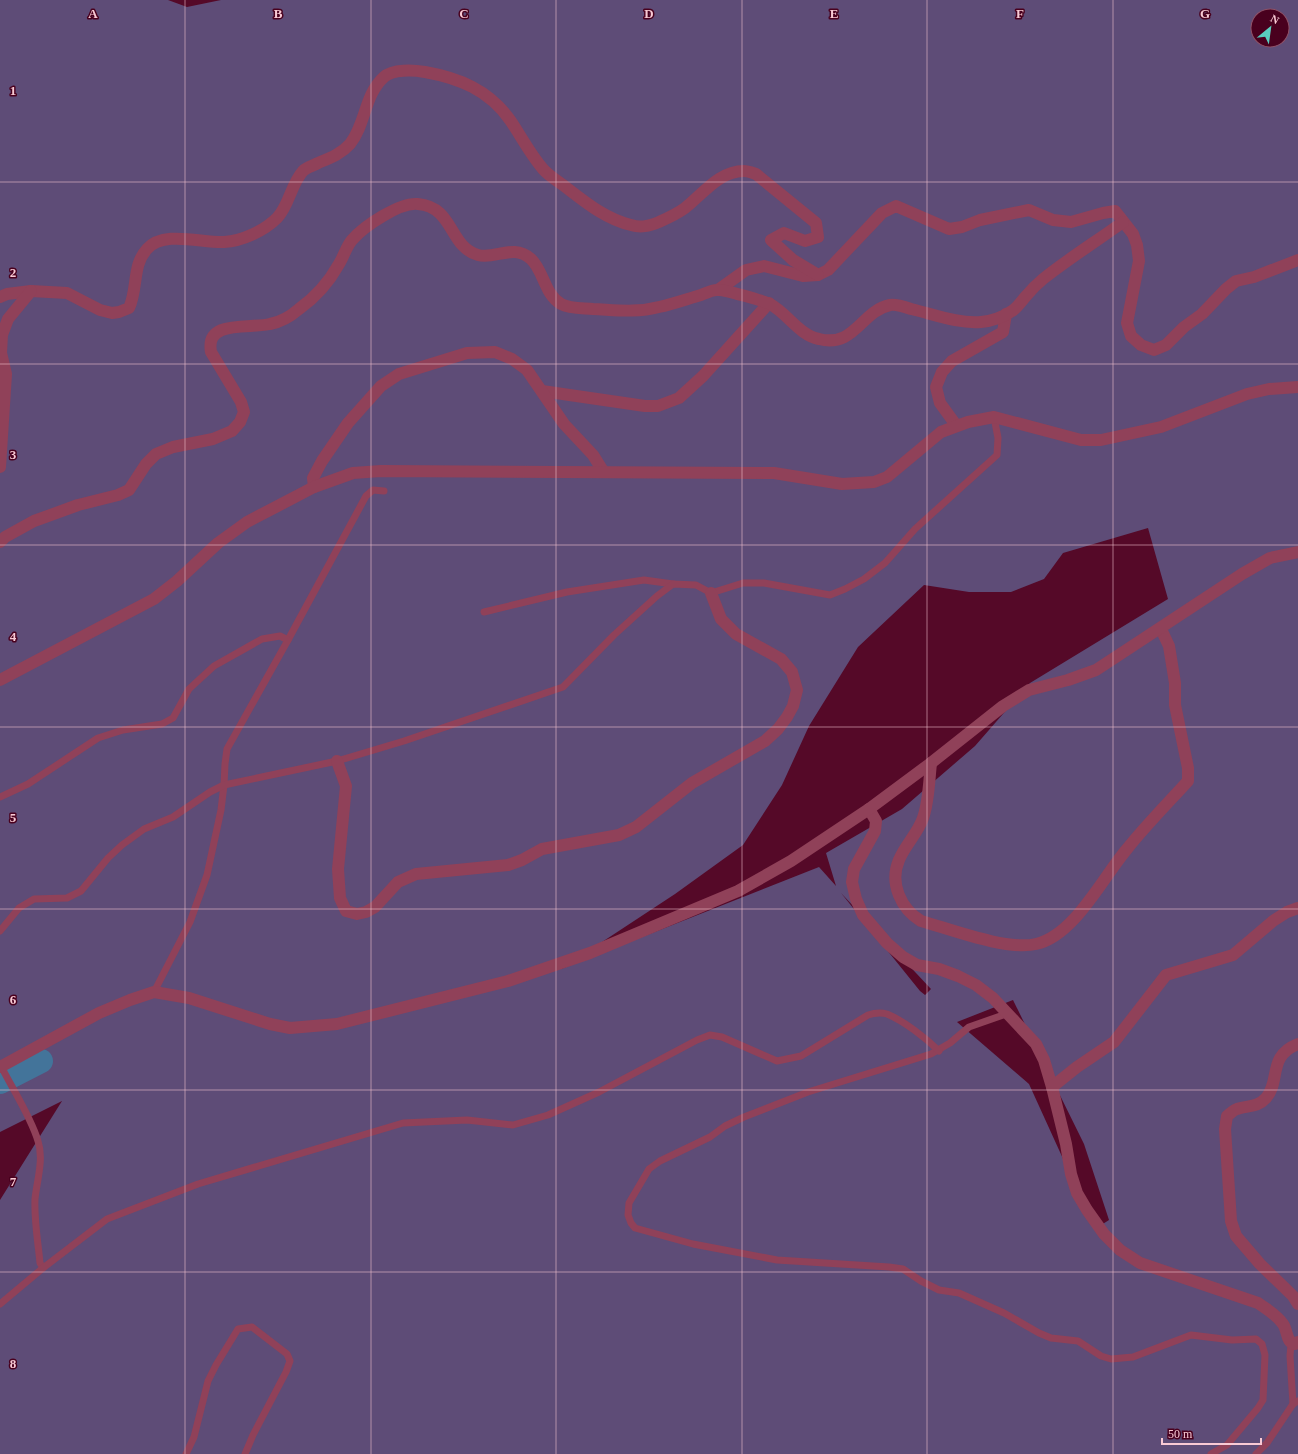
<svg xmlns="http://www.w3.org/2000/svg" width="1298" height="1454" viewBox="0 0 1298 1454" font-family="Georgia,serif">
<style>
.green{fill:#5e4c77;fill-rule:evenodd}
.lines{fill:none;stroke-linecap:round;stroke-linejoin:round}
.river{stroke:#43749a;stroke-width:24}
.lane{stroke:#904159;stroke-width:7}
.street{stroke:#904159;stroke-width:12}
.grid{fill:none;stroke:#f9cad5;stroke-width:1;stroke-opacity:0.55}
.grid-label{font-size:13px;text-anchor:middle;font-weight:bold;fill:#f9cad5;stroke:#49001e;stroke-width:3;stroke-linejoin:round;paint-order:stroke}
</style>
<rect width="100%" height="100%" fill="#550928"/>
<path class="green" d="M 0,0 L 168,0 L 187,7 L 221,0 L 1298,0 L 1298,1454 L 0,1454 L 0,1200 L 62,1101 L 0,1132 ZM 1258,16 L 1282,16 L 1282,40 L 1258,40 ZM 1148,528 L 1168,599 L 1030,683 L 975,746 L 902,809 L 826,853 L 836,886 L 819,867 L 561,969 L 675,894 L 743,845 L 782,785 L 809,726 L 858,647 L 924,585 L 969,592 L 1011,592 L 1044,579 L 1063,553 ZM 841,893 L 931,989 L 925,995 L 920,991 ZM 1013,1000 L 1084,1144 L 1109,1220 L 1095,1229 L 1029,1084 L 957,1022 Z"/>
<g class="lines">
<path class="river" d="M 0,1082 L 41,1061"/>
<g class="lane">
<path d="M 484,612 L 567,592 L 644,580 L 673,584"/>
<path d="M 288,640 L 366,496 L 373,490 L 384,491"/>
<path d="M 0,797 L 28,784 L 98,738 L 123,730 L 162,724 L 173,718 L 189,689 L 214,666 L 262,639 L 280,636 L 288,640 L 227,749 L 225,764 L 224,785 L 221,810 L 207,875 L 190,922 L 154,992"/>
<path d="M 0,931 L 19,908 L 34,899 L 67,898 L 81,891 L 108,858 L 122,845 L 144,829 L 173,817 L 210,792 L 224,785 L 337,761 L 404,741 L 563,687 L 614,635 L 657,596 L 673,584 L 696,585 L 711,593 L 743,583 L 764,583 L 830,595 L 845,589 L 864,579 L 885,563 L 915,529 L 997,455 L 998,438 L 994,417"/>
<path d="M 1009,1013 L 969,1027 L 950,1043 L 931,1054 L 808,1092 L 744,1117 L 725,1126 L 710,1137 L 660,1161 L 649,1169 L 629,1203 L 628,1215 L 631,1223 L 635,1228 L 693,1244 L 777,1260 L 889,1267 L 903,1269 L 921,1281 L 939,1290 L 959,1293 L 1004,1313 L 1039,1333 L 1051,1338 L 1078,1341 L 1101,1356 L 1111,1359 L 1133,1357 L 1191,1335 L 1232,1340 L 1256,1339 L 1262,1344 L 1265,1355 L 1263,1400 L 1258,1408 L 1227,1445 L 1211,1454"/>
<path d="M 1,1066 C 12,1088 31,1117 38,1141 C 44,1159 37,1180 35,1199 C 34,1220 38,1242 40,1263 L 43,1268"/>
<path d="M 0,1304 L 43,1268 L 107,1219 L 198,1184 L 403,1123 L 467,1120 L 513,1125 L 548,1115 L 599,1092 L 697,1040 L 710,1035 L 722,1037 L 777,1061 L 801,1056 L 868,1015 C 874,1013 880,1012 887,1014 C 904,1021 926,1038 939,1051"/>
<path d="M 1291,1344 L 1290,1356 L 1293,1404"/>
<path d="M 186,1454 L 194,1437 L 208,1381 L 216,1365 L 238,1329 L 252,1327 L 287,1354 L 290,1361 L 286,1372 L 253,1435 L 245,1454"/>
<path d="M 1256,1454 L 1267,1443 L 1293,1404 L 1298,1401"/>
</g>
<g class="street">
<path d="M 718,290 L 746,270 L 764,266 L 803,276 L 818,275 L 828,270 L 882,213 L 896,206 L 949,229 L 962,227 L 980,220 L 1029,210 L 1053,220 L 1071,222 L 1103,213 L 1115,211 L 1133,234 L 1137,245 L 1139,261 L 1127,323 L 1131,336 L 1141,345 L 1154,350 L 1166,345 L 1184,327 L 1202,314 L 1226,289 L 1236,281 L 1254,277 L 1298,260"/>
<path d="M 0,297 L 7,294 L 31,291 L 67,293 L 100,310 L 112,313 L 119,312 L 129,308 C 138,289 132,265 147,249 C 164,230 201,243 224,242 C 242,241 264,231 277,218 C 289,206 291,184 303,171 C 307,167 313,166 318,163 C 330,158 341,154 350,144 C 366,124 364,95 384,77 C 393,69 413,70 425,72 C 459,78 489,90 510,120 C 521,136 530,154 543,169 C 548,175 556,180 563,185 C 584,201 605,219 631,225 C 641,228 649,226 659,222 C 668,218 677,214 685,208 C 703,194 719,171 744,171 C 748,171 753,173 756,174 L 816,223 L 818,237 L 805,241 L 784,233 L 771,240 L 793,260 L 818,275"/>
<path d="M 542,391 L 645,406 L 658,406 L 679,398 L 703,376 L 769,303"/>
<path d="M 956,425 L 940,403 L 936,387 L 942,372 L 952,361 L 1003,332 L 1006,314"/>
<path d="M 0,467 L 6,374 L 1,353 L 2,335 L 8,319 L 31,291"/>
<path d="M 314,487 L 313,478 L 322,461 L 348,423 L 381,386 L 399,374 L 467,353 L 495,352 L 512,359 L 527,370 L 564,424 L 593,455 L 603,471"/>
<path d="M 0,542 L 5,537 L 34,521 L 78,505 L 118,495 L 129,490 L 146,464 L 156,454 L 173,447 L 213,439 L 232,431 L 240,422 L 244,412 L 241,402 L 211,352 C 205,319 250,329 270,324 C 281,322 291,316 299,309 C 316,297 329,282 339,264 C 344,256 346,247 352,240 C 364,226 400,202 418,204 C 454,207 449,247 478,255 C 495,260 513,243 531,259 C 544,271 544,294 561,304 C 570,309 583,308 593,309 C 616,310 636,313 659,307 C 673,304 687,299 701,295 C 706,293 712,290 717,290 C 723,289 764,301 770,304 C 787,313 799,335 819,339 C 855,348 861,311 890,305 C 896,304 905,307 911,309 C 933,314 958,324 981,322 C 992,321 1003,317 1012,311 C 1018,307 1022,300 1027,295 C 1032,289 1037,284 1043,279 C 1068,259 1097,241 1123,222"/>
<path d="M 0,680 L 154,599 L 177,581 L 218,543 L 247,522 L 314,487 L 353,473 L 381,471 L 774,473 L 842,484 L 874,482 L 887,477 L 941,432 L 968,422 L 994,417 L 1081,440 L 1101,440 L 1161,427 L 1247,394 L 1269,389 L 1298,387"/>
<path d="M 337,761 L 346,786 L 338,869 L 340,898 L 346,911 L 357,914 L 366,912 L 375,907 L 398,882 L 416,874 L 508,865 L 522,860 L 542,849 L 619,835 L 636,827 L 692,783 L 765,741 L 778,729 L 787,717 L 793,706 L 797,690 L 792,672 L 781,659 L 736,634 L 721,619 L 711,593"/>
<path d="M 931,763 C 929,781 929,801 923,818 C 918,833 905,845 899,860 C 889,883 901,909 921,921 C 950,929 1007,951 1036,944 C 1074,936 1103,877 1127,849 C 1146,825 1168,803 1188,781 L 1188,768 L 1175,705 L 1175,683 L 1169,646 L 1161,629"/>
<path d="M 869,809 L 876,821 L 875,831 L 854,869 L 852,882 L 856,899 L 863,915 L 887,943 L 903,957 L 917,965 L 939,969 L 958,976 L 976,985 L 993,998 L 1036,1044 L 1044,1060 L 1052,1087 L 1066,1144 L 1071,1174 L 1077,1193 L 1087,1210 L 1104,1234 L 1120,1250 L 1140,1263 L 1258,1303 C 1267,1309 1277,1315 1283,1324 C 1288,1331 1286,1343 1295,1344 L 1298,1342"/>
<path d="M 1298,1044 C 1267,1056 1281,1081 1266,1098 C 1257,1108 1248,1105 1237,1109 C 1233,1110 1230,1114 1227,1116 L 1225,1129 L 1231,1221 L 1236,1236 L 1260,1264 L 1293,1296 L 1298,1304"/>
<path d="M 0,1067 L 99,1013 L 130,1000 L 154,992 L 189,998 L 270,1024 L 290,1028 L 337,1024 L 508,981 L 590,953 L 738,891 L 791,861 L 869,809 L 931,763 L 1003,706 L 1029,690 L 1068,680 L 1096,670 L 1242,574 L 1270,558 L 1298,552"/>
<path d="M 1052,1087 L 1077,1067 L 1114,1042 L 1166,975 L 1233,955 L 1273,921 L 1287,912 L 1298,908"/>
</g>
</g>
<path class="grid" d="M 185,0 L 185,1454M 371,0 L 371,1454M 556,0 L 556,1454M 742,0 L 742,1454M 927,0 L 927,1454M 1113,0 L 1113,1454M 0,182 L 1298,182M 0,364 L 1298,364M 0,545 L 1298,545M 0,727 L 1298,727M 0,909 L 1298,909M 0,1090 L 1298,1090M 0,1272 L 1298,1272"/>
<g class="grid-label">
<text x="93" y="18">A</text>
<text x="278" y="18">B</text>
<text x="464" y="18">C</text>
<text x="649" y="18">D</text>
<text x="834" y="18">E</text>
<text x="1020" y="18">F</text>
<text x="1205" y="18">G</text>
<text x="13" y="95">1</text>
<text x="13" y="277">2</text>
<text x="13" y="459">3</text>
<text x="13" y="641">4</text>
<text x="13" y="822">5</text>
<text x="13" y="1004">6</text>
<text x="13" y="1186">7</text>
<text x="13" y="1368">8</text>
</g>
<g transform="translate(1270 28) rotate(29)"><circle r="19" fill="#49001e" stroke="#8f5167"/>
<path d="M0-3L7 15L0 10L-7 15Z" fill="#59cebe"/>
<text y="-6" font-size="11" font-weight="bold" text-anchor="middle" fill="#f9cad5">N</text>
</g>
<path d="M1162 1438v6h99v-6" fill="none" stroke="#f9cad5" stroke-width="2"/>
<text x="1168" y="1438" font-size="12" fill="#f9cad5" stroke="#49001e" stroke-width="3" paint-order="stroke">50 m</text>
</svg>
